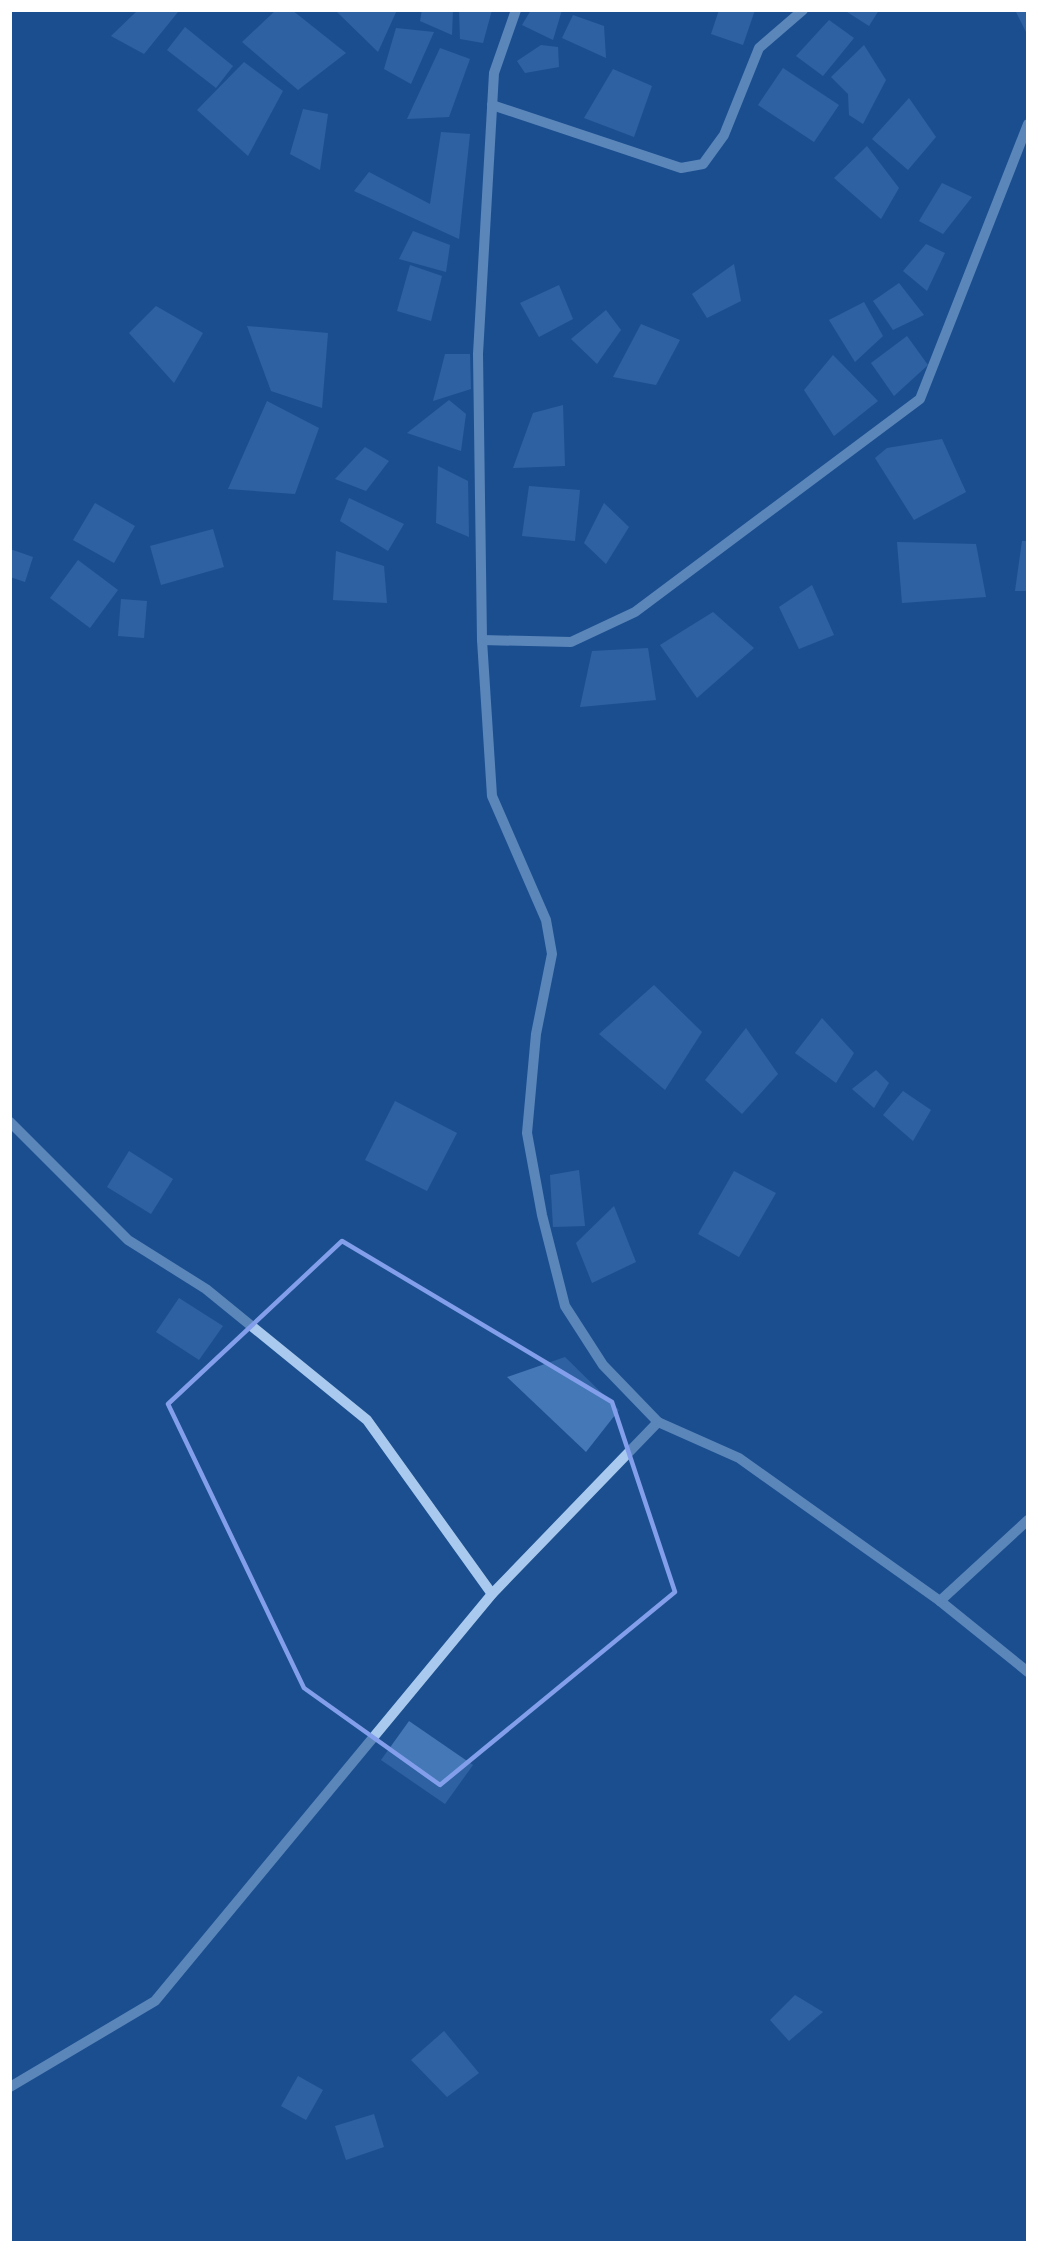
<svg xmlns="http://www.w3.org/2000/svg" width="1038" height="2253" viewBox="0 0 1038 2253" font-family="Helvetica,sans-serif">
<style>
.building{fill:#4478b7}
.lines{fill:none;stroke-linecap:round;stroke-linejoin:round}
.minor{stroke:#a9c9ee;stroke-width:10}
.marked{fill:none;stroke:#839eea;stroke-width:4.5;stroke-linejoin:round}
</style>
<rect width="100%" height="100%" fill="#1b4f8f"/>
<g class="building">
<path d="M 138,10 L 178,12 L 144,54 L 111,36 Z"/>
<path d="M 276,10 L 292,10 L 346,53 L 298,90 L 242,42 Z"/>
<path d="M 335,10 L 397,10 L 378,52 Z"/>
<path d="M 422,10 L 453,10 L 452,35 L 420,21 Z"/>
<path d="M 459,10 L 492,10 L 483,43 L 460,39 Z"/>
<path d="M 531,10 L 562,10 L 553,40 L 522,25 Z"/>
<path d="M 719,10 L 755,10 L 743,45 L 711,34 Z"/>
<path d="M 844,10 L 879,10 L 869,26 Z"/>
<path d="M 1015,10 L 1028,10 L 1028,36 Z"/>
<path d="M 573,15 L 604,26 L 606,58 L 562,38 Z"/>
<path d="M 829,20 L 854,38 L 823,76 L 796,56 Z"/>
<path d="M 185,27 L 233,66 L 216,88 L 167,50 Z"/>
<path d="M 396,28 L 434,32 L 411,84 L 384,69 Z"/>
<path d="M 541,45 L 558,47 L 559,67 L 525,73 L 517,61 Z"/>
<path d="M 864,45 L 886,80 L 863,124 L 849,115 L 848,94 L 831,77 Z"/>
<path d="M 440,48 L 470,59 L 449,117 L 407,119 Z"/>
<path d="M 244,62 L 283,91 L 248,156 L 197,110 Z"/>
<path d="M 783,68 L 839,105 L 814,142 L 758,105 Z"/>
<path d="M 613,69 L 652,86 L 634,137 L 584,118 Z"/>
<path d="M 909,98 L 936,137 L 908,170 L 872,139 Z"/>
<path d="M 303,109 L 328,114 L 320,170 L 290,154 Z"/>
<path d="M 441,132 L 470,134 L 459,239 L 354,191 L 369,172 L 430,204 Z"/>
<path d="M 867,146 L 899,188 L 881,219 L 834,178 Z"/>
<path d="M 942,183 L 972,197 L 943,234 L 919,221 Z"/>
<path d="M 413,231 L 450,245 L 446,272 L 399,259 Z"/>
<path d="M 926,244 L 945,253 L 927,291 L 903,271 Z"/>
<path d="M 734,264 L 741,301 L 707,318 L 692,294 Z"/>
<path d="M 410,265 L 442,276 L 431,321 L 397,311 Z"/>
<path d="M 899,283 L 924,315 L 893,330 L 873,301 Z"/>
<path d="M 559,285 L 573,319 L 539,337 L 520,303 Z"/>
<path d="M 864,302 L 883,336 L 855,362 L 829,320 Z"/>
<path d="M 156,306 L 203,333 L 174,383 L 129,333 Z"/>
<path d="M 606,310 L 621,330 L 597,364 L 571,339 Z"/>
<path d="M 641,324 L 680,340 L 656,385 L 613,377 Z"/>
<path d="M 247,326 L 328,333 L 322,408 L 271,391 Z"/>
<path d="M 907,336 L 928,365 L 894,396 L 871,363 Z"/>
<path d="M 445,354 L 470,354 L 471,389 L 433,401 Z"/>
<path d="M 833,355 L 878,401 L 834,436 L 804,390 Z"/>
<path d="M 449,400 L 466,414 L 461,451 L 407,433 Z"/>
<path d="M 267,401 L 319,428 L 295,494 L 228,489 Z"/>
<path d="M 563,405 L 565,466 L 513,468 L 533,413 Z"/>
<path d="M 942,439 L 966,492 L 914,520 L 875,458 L 887,448 Z"/>
<path d="M 365,447 L 389,461 L 366,491 L 335,479 Z"/>
<path d="M 438,466 L 468,481 L 469,537 L 436,523 Z"/>
<path d="M 529,486 L 580,490 L 575,541 L 522,536 Z"/>
<path d="M 349,498 L 404,524 L 388,551 L 340,521 Z"/>
<path d="M 95,503 L 135,526 L 114,563 L 73,540 Z"/>
<path d="M 604,503 L 629,527 L 606,564 L 584,543 Z"/>
<path d="M 213,529 L 224,567 L 161,585 L 150,546 Z"/>
<path d="M 1022,541 L 1028,541 L 1028,591 L 1015,591 Z"/>
<path d="M 897,542 L 976,544 L 986,597 L 902,603 Z"/>
<path d="M 10,549 L 33,557 L 25,582 L 10,577 Z"/>
<path d="M 336,551 L 384,566 L 387,603 L 333,600 Z"/>
<path d="M 78,560 L 118,590 L 90,628 L 50,598 Z"/>
<path d="M 812,585 L 834,635 L 799,649 L 779,607 Z"/>
<path d="M 121,599 L 147,601 L 144,638 L 118,636 Z"/>
<path d="M 713,612 L 754,648 L 697,698 L 660,645 Z"/>
<path d="M 648,648 L 656,700 L 580,707 L 592,651 Z"/>
<path d="M 654,985 L 702,1032 L 665,1090 L 599,1034 Z"/>
<path d="M 822,1018 L 854,1053 L 836,1083 L 795,1053 Z"/>
<path d="M 746,1028 L 778,1074 L 742,1114 L 705,1080 Z"/>
<path d="M 876,1070 L 889,1083 L 874,1108 L 852,1089 Z"/>
<path d="M 903,1091 L 931,1110 L 913,1141 L 883,1115 Z"/>
<path d="M 395,1101 L 457,1133 L 427,1191 L 365,1160 Z"/>
<path d="M 129,1151 L 173,1179 L 151,1214 L 107,1187 Z"/>
<path d="M 579,1170 L 585,1226 L 553,1227 L 550,1175 Z"/>
<path d="M 734,1171 L 776,1193 L 739,1257 L 698,1234 Z"/>
<path d="M 614,1206 L 636,1262 L 592,1283 L 576,1243 Z"/>
<path d="M 179,1298 L 223,1326 L 199,1360 L 156,1332 Z"/>
<path d="M 565,1357 L 619,1410 L 586,1452 L 507,1377 Z"/>
<path d="M 409,1721 L 473,1765 L 445,1804 L 381,1760 Z"/>
<path d="M 795,1995 L 823,2012 L 789,2041 L 770,2020 Z"/>
<path d="M 444,2031 L 479,2073 L 447,2097 L 411,2060 Z"/>
<path d="M 298,2076 L 323,2090 L 306,2120 L 281,2106 Z"/>
<path d="M 374,2114 L 384,2147 L 346,2160 L 335,2126 Z"/>
</g>
<g class="lines">
<g class="minor">
<path d="M 516,10 L 494,73 L 478,354 L 482,640 L 492,796 L 546,920 L 552,954 L 536,1034 L 527,1133 L 542,1215 L 565,1306 L 603,1365 L 658,1422"/>
<path d="M 492,105 L 681,168 L 703,164 L 724,135 L 759,48 L 803,10"/>
<path d="M 482,640 L 571,642 L 635,612 L 920,399 L 1028,124"/>
<path d="M 10,1122 L 128,1240 L 206,1289 L 367,1420 L 492,1594"/>
<path d="M 940,1601 L 1028,1520"/>
<path d="M 10,2087 L 155,2001 L 492,1594 L 658,1422 L 739,1458 L 940,1601 L 1028,1672"/>
</g>
</g>
<path d="M0 0H1038V2253H0ZM 342,1241 L 612,1402 L 675,1592 L 440,1785 L 304,1688 L 168,1404 Z" fill="#1b4f8f" fill-opacity=".55" fill-rule="evenodd"/>
<path class="marked" d="M 342,1241 L 612,1402 L 675,1592 L 440,1785 L 304,1688 L 168,1404 Z"/>
<rect width="1038" height="2253" fill="none" stroke="#ffffff" stroke-width="24"/>
</svg>
